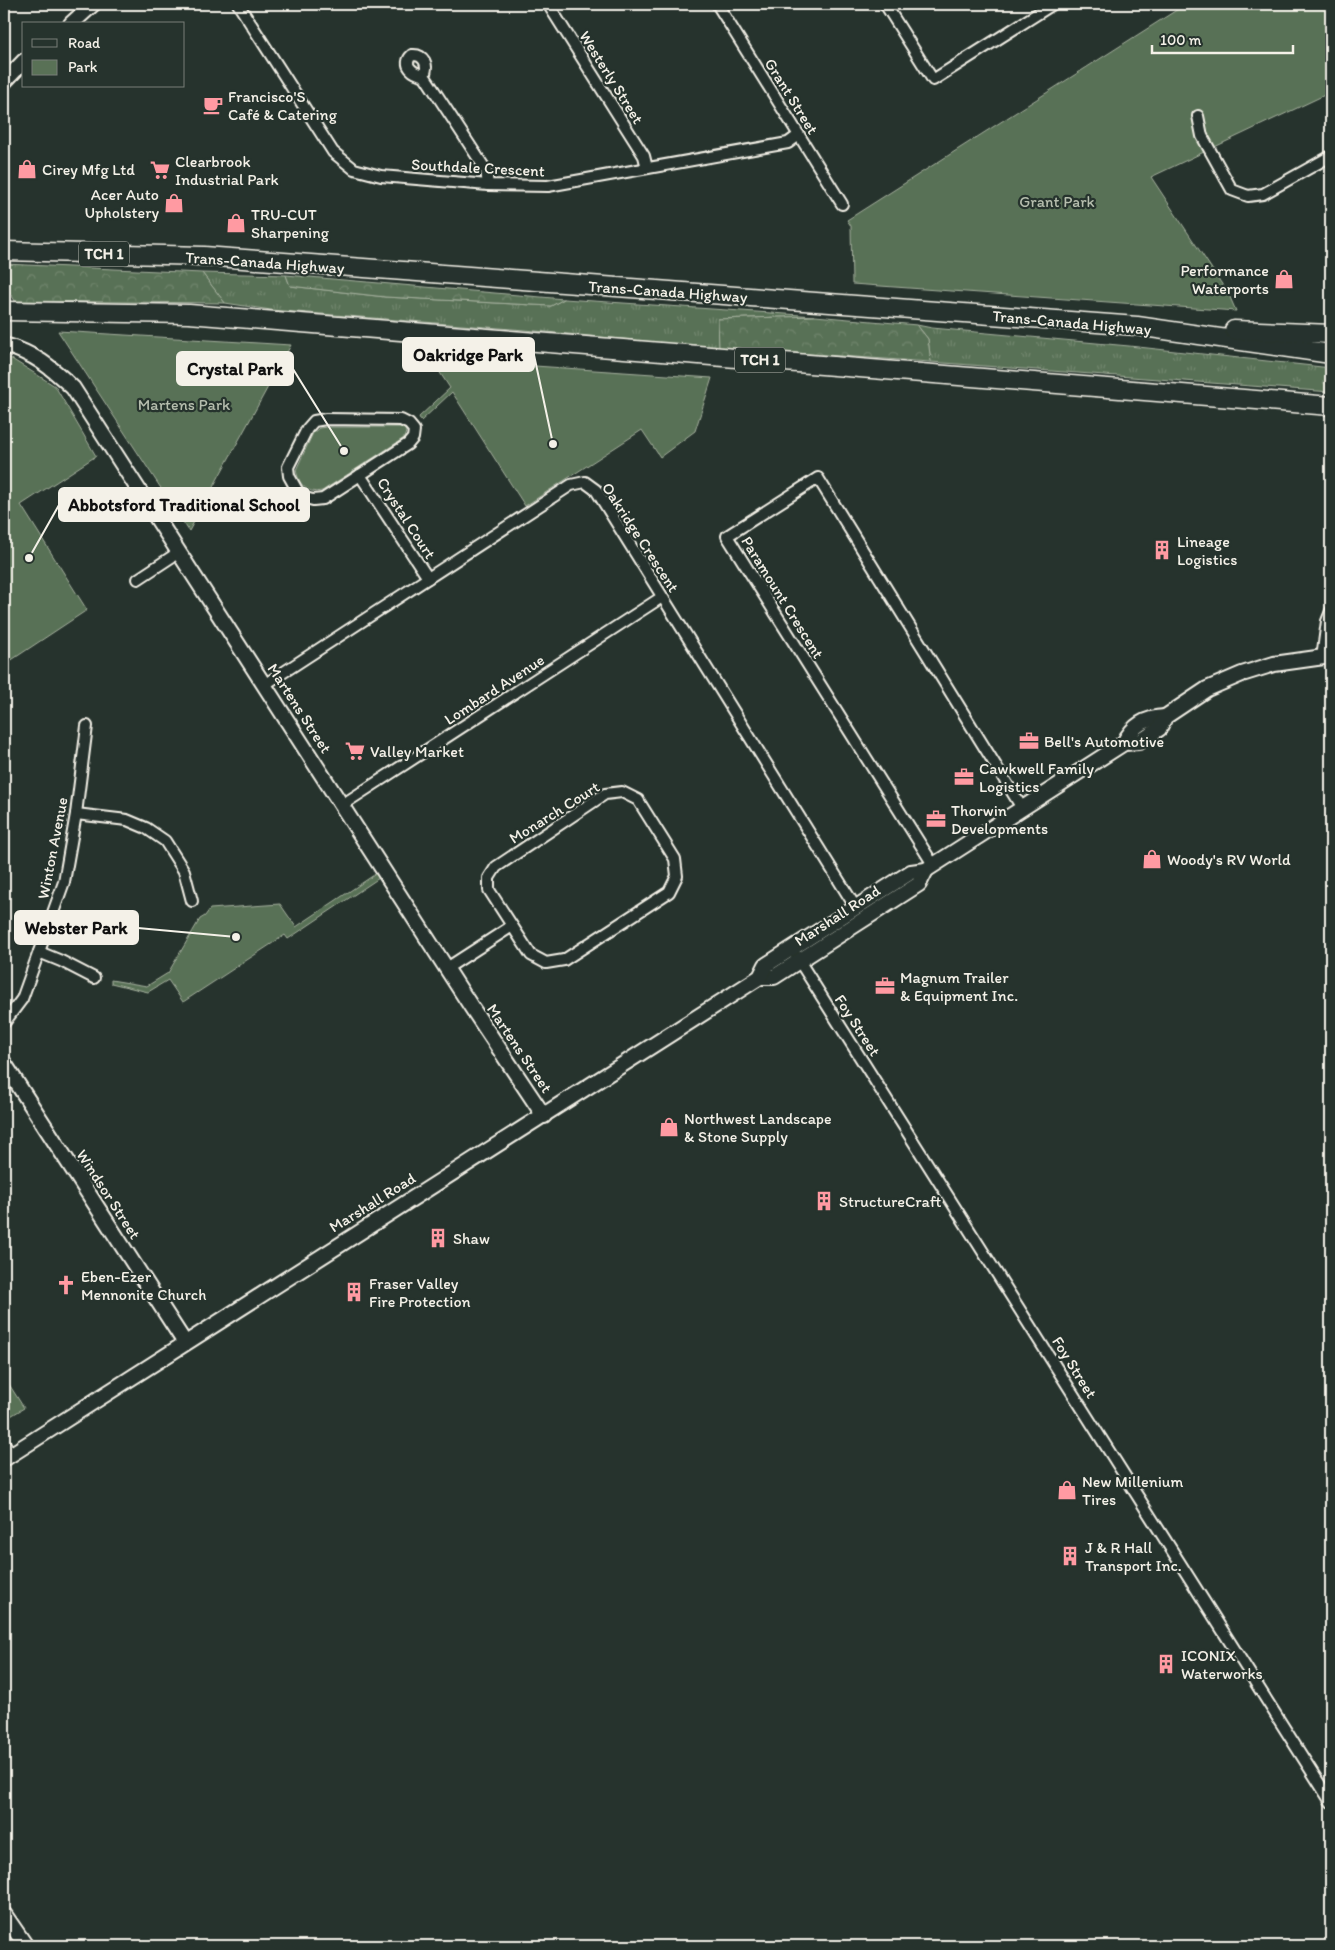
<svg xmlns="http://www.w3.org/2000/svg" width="1335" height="1950" viewBox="0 0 1335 1950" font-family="Itim,sans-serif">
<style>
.grass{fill:url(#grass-tufts);stroke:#a6b19f}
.forest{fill:url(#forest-crowns);stroke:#a6b19f}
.park{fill:#597156;stroke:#a6b19f}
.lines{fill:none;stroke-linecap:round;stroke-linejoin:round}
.street-casing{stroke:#f4f1e8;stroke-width:14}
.secondary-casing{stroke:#f4f1e8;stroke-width:18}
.highway-casing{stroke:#f4f1e8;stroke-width:21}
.street{stroke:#26332d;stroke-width:10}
.secondary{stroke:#26332d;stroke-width:14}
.highway{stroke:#26332d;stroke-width:18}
.labels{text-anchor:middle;stroke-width:4.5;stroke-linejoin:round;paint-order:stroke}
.shield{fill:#26332d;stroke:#b6b8b0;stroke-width:1}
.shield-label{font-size:15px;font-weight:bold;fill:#f4f1e8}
.street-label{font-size:16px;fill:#f4f1e8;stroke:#26332d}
.poi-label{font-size:16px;fill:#f4f1e8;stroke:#26332d;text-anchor:start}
.park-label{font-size:16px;fill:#b6beae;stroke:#26332d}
.leader{fill:none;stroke:#f4f1e8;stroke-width:2}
.callout-dot{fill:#f4f1e8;stroke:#26332d;stroke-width:2}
.callout{fill:#f4f1e8;stroke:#f4f1e8;stroke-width:2}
.callout-label{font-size:18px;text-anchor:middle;font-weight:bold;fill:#111}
</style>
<defs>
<pattern id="grass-tufts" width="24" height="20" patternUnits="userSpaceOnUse" patternTransform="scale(1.25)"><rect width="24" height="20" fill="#597156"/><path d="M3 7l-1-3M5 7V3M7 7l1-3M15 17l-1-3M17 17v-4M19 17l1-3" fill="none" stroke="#71866e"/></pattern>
<pattern id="forest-crowns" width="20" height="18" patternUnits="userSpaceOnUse" patternTransform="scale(1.25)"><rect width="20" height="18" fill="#597156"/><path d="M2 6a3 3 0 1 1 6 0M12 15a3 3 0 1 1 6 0" fill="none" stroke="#71866e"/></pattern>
</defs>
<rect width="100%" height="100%" fill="#26332d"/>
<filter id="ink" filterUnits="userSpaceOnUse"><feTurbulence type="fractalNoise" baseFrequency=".02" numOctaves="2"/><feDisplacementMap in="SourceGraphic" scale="10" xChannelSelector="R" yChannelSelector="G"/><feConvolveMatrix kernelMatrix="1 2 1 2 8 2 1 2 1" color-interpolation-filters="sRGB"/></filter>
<g filter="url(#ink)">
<g class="grass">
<path d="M 202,273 L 286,275 L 290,286 L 385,297 L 551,306 L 564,299 L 815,316 L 718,319 L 719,348 L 525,330 L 271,310 L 225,303 Z"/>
<path d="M 917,325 L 932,328 L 1129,346 L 1331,368 L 1331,392 L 931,362 L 928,339 Z"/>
</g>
<g class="forest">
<path d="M 4,264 L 202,273 L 225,303 L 15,301 L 4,283 Z"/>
<path d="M 286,275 L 564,299 L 551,306 L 385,297 L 290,286 Z"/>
<path d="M 815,316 L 917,325 L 928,339 L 931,362 L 719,348 L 718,319 Z"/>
</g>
<g class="park">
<path d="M 1186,4 L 1331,4 L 1331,92 L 1151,177 L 1229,295 L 1236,311 L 852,284 L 851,226 L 847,220 Z"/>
<path d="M 58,331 L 291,345 L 189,531 Z"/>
<path d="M 4,358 L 10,358 L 55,386 L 96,456 L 21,505 L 87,610 L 4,665 Z"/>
<path d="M 431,359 L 712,378 L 695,431 L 660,457 L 642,430 L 525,506 L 452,392 L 421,421 L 419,417 L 450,388 Z"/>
<path d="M 327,427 L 400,427 L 404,428 L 406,432 L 404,438 L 322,491 C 306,494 299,484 296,470 L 313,433 L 319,428 Z"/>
<path d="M 377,873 L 379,878 L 288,939 L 285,935 L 183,1002 L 168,980 L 148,992 L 111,983 L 111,980 L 147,986 L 168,973 L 200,919 L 205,916 L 210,909 L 280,904 L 296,927 Z"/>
<path d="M 5,1378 L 24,1408 L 9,1417 L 4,1409 L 4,1379 Z"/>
</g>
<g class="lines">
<defs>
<g id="street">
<path d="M 238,4 L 333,152 L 354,169 L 381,176 L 488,185 L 548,186 L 788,143 L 799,135"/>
<path d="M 548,4 L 644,156 L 647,168"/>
<path d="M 717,4 L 842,204"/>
<path d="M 885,4 L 933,80 L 1053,4"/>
<path d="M 412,55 C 424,54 429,65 424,75 C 414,74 401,65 412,55 Z"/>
<path d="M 424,75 L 486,170 L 488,185"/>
<path d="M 1198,116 L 1202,136 L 1232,190 L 1248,196 L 1263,194 L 1331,156"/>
<path d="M 326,419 L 401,420 L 409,424 L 414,430 L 413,438 L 408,444 L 323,499 L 313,500 L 305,498 L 298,492 L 289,476 L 288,467 L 307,429 L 314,421 Z"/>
<path d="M 360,475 L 428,578"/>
<path d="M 138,579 L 179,552"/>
<path d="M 1322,658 L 1327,621 L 1331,611"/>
<path d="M 264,685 L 571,485 L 585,482 L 596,490 L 856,908"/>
<path d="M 622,792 L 638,800 L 675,859 L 677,876 L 669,892 L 564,960 L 546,963 L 531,955 L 489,890 L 489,878 L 496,867 L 605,794 Z"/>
<path d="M 342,805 L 662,597"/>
<path d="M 76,814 L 127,820 L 146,828 L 165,841 L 184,871 L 192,901"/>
<path d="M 934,866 L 727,536 L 818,478 L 1022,808"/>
<path d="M 791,948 L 1331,1802"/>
<path d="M 39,952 L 61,961 L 94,978"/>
<path d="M 447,968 L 512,926"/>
<path d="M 4,1023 L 22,999 L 64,882 L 76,814 L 87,726"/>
<path d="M 4,1443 L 11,1454"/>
</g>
<g id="secondary">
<path d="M 71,24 L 93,4"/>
<path d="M 4,82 L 24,61"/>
<path d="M 4,345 C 34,353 51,367 73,388 L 472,1008 L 544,1116"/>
<path d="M 1124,743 C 1133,725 1145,718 1165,717"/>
<path d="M 760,977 L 774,977 L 919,884 L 926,870"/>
<path d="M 4,1063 L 185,1343"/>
<path d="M 4,1459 L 760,977 L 766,965 L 911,872 L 926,870 L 1124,743 L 1139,742 L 1159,729 L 1165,717 L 1207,689 L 1242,674 L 1274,664 L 1331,656"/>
<path d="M 4,1914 L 26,1946"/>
</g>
<g id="highway">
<path d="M 4,251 L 204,256 L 1137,326 L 1331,354"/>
<path d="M 4,311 L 189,314 L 1331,406"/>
<path d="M 1234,330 L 1331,334"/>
</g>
</defs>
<use href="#street" class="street-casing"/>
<use href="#secondary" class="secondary-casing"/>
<use href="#highway" class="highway-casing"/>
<use href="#street" class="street"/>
<use href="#secondary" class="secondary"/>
<use href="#highway" class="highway"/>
</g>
</g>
<defs>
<symbol id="cafe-bare" viewBox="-9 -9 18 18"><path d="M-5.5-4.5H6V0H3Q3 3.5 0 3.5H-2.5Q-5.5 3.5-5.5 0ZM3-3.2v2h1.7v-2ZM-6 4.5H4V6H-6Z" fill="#ff9aa2" stroke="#26332d" stroke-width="2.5" paint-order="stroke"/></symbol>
<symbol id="shop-bare" viewBox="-9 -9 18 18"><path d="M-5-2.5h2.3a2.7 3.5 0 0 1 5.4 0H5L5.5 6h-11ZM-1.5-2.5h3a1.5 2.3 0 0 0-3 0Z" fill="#ff9aa2" stroke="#26332d" stroke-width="2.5" paint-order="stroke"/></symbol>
<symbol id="supermarket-bare" viewBox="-9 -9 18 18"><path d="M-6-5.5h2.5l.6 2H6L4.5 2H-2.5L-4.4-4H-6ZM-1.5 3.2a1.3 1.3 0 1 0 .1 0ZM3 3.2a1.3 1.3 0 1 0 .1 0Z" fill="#ff9aa2" stroke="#26332d" stroke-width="2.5" paint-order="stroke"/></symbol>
<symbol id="building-bare" viewBox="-9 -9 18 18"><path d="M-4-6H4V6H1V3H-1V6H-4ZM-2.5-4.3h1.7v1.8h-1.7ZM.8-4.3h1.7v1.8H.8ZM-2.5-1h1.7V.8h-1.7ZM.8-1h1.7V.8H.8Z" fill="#ff9aa2" stroke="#26332d" stroke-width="2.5" paint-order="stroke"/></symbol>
<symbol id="office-bare" viewBox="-9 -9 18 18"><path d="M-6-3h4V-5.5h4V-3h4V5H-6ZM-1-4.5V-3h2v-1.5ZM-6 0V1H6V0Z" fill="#ff9aa2" stroke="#26332d" stroke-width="2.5" paint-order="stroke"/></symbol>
<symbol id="church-bare" viewBox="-9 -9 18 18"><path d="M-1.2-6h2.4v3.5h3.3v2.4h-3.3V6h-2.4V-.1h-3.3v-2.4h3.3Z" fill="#ff9aa2" stroke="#26332d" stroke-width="2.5" paint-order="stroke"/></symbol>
</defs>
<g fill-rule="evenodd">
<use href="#cafe-bare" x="199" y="91" width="28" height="28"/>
<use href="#shop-bare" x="13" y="155" width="28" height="28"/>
<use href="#supermarket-bare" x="146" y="156" width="28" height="28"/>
<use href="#shop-bare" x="160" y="189" width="28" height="28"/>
<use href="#shop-bare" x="222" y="209" width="28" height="28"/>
<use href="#shop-bare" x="1270" y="265" width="28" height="28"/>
<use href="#building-bare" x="1148" y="536" width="28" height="28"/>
<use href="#office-bare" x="1015" y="727" width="28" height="28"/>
<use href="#supermarket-bare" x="341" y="737" width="28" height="28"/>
<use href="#office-bare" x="950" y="763" width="28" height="28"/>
<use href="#office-bare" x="922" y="805" width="28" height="28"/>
<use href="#shop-bare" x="1138" y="845" width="28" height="28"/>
<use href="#office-bare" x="871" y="972" width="28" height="28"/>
<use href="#shop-bare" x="655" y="1113" width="28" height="28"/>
<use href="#building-bare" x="810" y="1187" width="28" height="28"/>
<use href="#building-bare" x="424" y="1224" width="28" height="28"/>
<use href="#church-bare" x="52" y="1271" width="28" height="28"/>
<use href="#building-bare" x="340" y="1278" width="28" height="28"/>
<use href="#shop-bare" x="1053" y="1476" width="28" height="28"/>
<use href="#building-bare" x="1056" y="1542" width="28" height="28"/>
<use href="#building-bare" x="1152" y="1650" width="28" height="28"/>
</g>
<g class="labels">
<g class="shield">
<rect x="79" y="241.5" width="50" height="25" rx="4"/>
<rect x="735" y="347.5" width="50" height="25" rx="4"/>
</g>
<g class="shield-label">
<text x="104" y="259">TCH 1</text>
<text x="760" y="365">TCH 1</text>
</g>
<g class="street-label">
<text transform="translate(612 77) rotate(58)" y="6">Westerly Street</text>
<text transform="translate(792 96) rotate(58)" y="6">Grant Street</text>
<text transform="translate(478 167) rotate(3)" y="6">Southdale Crescent</text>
<text transform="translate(265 262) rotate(4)" y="6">Trans-Canada Highway</text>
<text transform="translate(668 291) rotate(4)" y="6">Trans-Canada Highway</text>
<text transform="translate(1072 322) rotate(5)" y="6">Trans-Canada Highway</text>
<text transform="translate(407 518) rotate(57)" y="6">Crystal Court</text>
<text transform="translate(641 537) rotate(57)" y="6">Oakridge Crescent</text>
<text transform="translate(783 597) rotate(58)" y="6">Paramount Crescent</text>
<text transform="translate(494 689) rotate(-33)" y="6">Lombard Avenue</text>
<text transform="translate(300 708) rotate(57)" y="6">Martens Street</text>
<text transform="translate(554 812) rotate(-32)" y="6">Monarch Court</text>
<text transform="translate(52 848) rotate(-79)" y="6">Winton Avenue</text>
<text transform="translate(837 915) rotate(-33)" y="6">Marshall Road</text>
<text transform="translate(858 1025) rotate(57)" y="6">Foy Street</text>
<text transform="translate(520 1048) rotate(56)" y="6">Martens Street</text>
<text transform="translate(109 1194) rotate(57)" y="6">Windsor Street</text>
<text transform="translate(372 1202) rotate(-32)" y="6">Marshall Road</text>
<text transform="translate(1075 1367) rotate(58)" y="6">Foy Street</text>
</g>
<g class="poi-label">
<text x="228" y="102">Francisco'S<tspan x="228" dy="18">Café &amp; Catering</tspan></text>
<text x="175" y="167">Clearbrook<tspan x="175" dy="18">Industrial Park</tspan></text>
<text x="42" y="175">Cirey Mfg Ltd</text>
<text x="159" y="200" text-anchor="end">Acer Auto<tspan x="159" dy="18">Upholstery</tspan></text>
<text x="251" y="220">TRU-CUT<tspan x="251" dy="18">Sharpening</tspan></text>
<text x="1269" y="276" text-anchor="end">Performance<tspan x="1269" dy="18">Waterports</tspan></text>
<text x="1177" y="547">Lineage<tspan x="1177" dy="18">Logistics</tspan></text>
<text x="1044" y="747">Bell's Automotive</text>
<text x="370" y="757">Valley Market</text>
<text x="979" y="774">Cawkwell Family<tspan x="979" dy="18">Logistics</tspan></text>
<text x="951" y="816">Thorwin<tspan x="951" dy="18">Developments</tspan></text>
<text x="1167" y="865">Woody's RV World</text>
<text x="900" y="983">Magnum Trailer<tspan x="900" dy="18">&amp; Equipment Inc.</tspan></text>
<text x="684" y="1124">Northwest Landscape<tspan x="684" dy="18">&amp; Stone Supply</tspan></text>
<text x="839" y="1207">StructureCraft</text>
<text x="453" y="1244">Shaw</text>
<text x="81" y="1282">Eben-Ezer<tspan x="81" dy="18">Mennonite Church</tspan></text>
<text x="369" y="1289">Fraser Valley<tspan x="369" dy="18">Fire Protection</tspan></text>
<text x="1082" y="1487">New Millenium<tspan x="1082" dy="18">Tires</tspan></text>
<text x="1085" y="1553">J &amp; R Hall<tspan x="1085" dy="18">Transport Inc.</tspan></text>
<text x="1181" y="1661">ICONIX<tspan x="1181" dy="18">Waterworks</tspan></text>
</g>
<g class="park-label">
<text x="1057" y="207">Grant Park</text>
<text x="184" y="410">Martens Park</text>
</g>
</g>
<path class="leader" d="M553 444L534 355M344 451L293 369M29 558L59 505M236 937L138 928"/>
<g class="callout-dot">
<circle cx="553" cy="444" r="5"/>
<circle cx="344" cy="451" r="5"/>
<circle cx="29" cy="558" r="5"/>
<circle cx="236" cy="937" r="5"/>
</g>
<g class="callout">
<rect x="403" y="338" width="131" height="33" rx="5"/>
<rect x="177" y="352" width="116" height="33" rx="5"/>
<rect x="59" y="488" width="250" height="33" rx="5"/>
<rect x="15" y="911" width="123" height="33" rx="5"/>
</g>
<g class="callout-label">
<text x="468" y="361">Oakridge Park</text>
<text x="235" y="375">Crystal Park</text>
<text x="184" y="511">Abbotsford Traditional School</text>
<text x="76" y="934">Webster Park</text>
</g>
<rect width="1335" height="1950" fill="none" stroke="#26332d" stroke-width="20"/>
<rect x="10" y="10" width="1315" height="1930" fill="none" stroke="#f4f1e8" stroke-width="2" filter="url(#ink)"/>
<rect x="22" y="22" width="162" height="65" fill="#26332d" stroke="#787f78"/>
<rect x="32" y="39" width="25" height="8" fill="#26332d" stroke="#787f78"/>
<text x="68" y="48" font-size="15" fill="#f4f1e8">Road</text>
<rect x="32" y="60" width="25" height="15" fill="#597156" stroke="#787f78"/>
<text x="68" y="72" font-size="15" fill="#f4f1e8">Park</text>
<path d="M1152 45v8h141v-8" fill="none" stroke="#f4f1e8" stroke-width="2.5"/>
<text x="1160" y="45" font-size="15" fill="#f4f1e8" stroke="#26332d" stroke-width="4" paint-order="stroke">100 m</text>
</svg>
